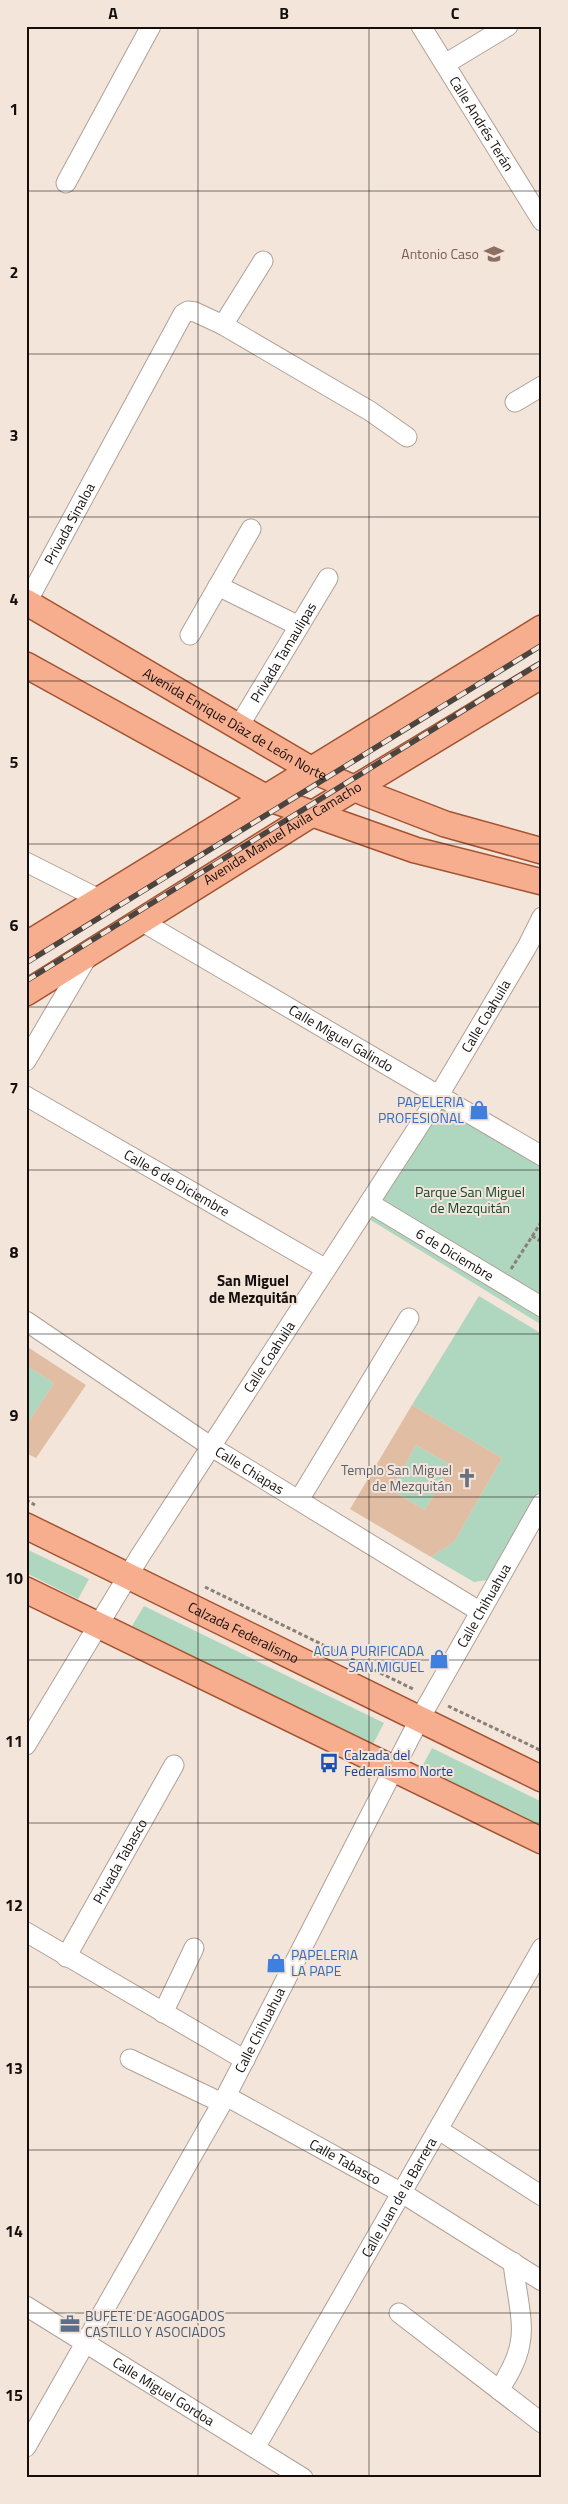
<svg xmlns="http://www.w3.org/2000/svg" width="568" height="2504" viewBox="0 0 568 2504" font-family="'Titillium Web',sans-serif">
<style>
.green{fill:#afd6bf}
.building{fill:#e0bda3;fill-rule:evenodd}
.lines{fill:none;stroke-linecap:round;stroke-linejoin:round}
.minor-casing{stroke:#afa197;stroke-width:21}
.major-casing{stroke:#a45330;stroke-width:28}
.path{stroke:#898078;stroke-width:3;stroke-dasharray:4 2.5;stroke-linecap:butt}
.minor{stroke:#fff;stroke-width:19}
.major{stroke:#f7ae8f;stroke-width:25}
.rail-casing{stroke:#4c443f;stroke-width:5.5}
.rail{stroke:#f3e5da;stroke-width:4;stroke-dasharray:11;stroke-linecap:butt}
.grid{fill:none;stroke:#140f0c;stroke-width:1;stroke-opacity:0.55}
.labels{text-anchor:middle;stroke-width:4;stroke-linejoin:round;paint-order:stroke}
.street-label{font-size:14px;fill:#140f0c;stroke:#f3e5da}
.education-label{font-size:14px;fill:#785e54;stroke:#f3e5da;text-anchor:end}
.shop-label{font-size:14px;fill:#366cbe;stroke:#f3e5da;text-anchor:end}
.park-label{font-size:14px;fill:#15472f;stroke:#f3e5da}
.worship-label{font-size:14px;fill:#5b616d;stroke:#f3e5da;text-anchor:end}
.transit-label{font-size:14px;fill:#164399;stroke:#f3e5da;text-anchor:start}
.service-label{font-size:14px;fill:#4e5e75;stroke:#f3e5da;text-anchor:start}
.neighbourhood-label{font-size:15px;font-weight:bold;fill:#140f0c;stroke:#f3e5da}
.neatline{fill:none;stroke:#140f0c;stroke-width:2}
.grid-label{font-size:16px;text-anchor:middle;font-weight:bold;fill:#140f0c}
</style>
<rect width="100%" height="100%" fill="#f3e5da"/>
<g class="green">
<path d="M 443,1105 L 542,1163 L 542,1325 L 369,1219 Z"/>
<path d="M 479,1296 L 542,1334 L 542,1486 L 487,1580 L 474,1582 L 431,1557 L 454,1542 L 502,1458 L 412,1405 Z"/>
<path d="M 26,1365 L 54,1383 L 26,1426 Z"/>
<path d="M 416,1445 L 451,1465 L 425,1510 L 391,1490 Z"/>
<path d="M 26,1549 L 89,1579 L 78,1599 L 26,1573 Z"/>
<path d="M 144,1606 L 384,1723 L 373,1744 L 132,1626 Z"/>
<path d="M 432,1748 L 542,1802 L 542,1829 L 421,1769 Z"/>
</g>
<g class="building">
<path d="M 26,1346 L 86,1385 L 36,1458 L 26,1453 L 26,1426 L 54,1383 L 26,1365 Z"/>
<path d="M 412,1405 L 502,1458 L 454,1542 L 431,1557 L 350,1509 ZM 416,1445 L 451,1465 L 425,1510 L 391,1490 Z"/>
</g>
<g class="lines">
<defs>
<g id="minor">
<path id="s1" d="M 421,26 L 542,221"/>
<path d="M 445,64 L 508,26"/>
<path d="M 66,183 L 151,26"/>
<path d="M 223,325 L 263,261"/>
<path d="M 515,402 L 542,386"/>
<path d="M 218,586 L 299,626"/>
<path id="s2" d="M 27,602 L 183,314 L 188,311 L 195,312 L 223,325 L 370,411 L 407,437"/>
<path d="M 190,635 L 251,529"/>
<path id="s3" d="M 239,726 L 328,578"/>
<path d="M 26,862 L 101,900"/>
<path id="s4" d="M 141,921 L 542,1156"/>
<path d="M 26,1061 L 89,954"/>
<path id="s5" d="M 26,1096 L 326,1269"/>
<path id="s6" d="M 369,1203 L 542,1307"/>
<path id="s7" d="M 26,1321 L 210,1446 L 479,1611"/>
<path d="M 299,1500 L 409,1318"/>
<path id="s8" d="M 26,1745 L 140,1556 L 439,1095 L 528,945 L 542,917"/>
<path d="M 26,1932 L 245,2060"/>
<path id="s9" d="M 66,1957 L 174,1765"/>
<path d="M 163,2013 L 194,1948"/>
<path d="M 130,2059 L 222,2103"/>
<path id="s10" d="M 226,2096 L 402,2193 L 542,2281"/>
<path d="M 439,2130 L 542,2196"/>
<path id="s11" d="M 26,2306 L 303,2478"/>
<path d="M 399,2313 L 542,2423"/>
<path d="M 499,2390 C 508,2376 517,2361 520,2344 C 525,2321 515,2287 513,2262"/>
<path id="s12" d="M 26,2447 L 226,2096 L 419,1720 L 542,1503"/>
<path id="s13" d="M 255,2448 L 542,1948"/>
</g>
<g id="major">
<path id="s14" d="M 26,602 L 312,770 L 365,793 L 445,824 L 542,851"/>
<path d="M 26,665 L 265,797 L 415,850 L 542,882"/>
<path d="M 26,945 L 542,628"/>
<path id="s15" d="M 26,993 L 312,814 L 542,675"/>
<path id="s16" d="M 26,1526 L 542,1779"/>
<path d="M 26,1590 L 542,1841"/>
</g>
</defs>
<use href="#minor" class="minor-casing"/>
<use href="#major" class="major-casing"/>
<g class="path">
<path d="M 532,1236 L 542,1242"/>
<path d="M 511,1269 L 542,1221"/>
<path d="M 26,1500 L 35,1505"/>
<path d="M 205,1587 L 415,1690"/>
<path d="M 448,1706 L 542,1751"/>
</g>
<use href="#minor" class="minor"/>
<use href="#major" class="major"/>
<defs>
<g id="rail">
<path d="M 26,963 L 542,645"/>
<path d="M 26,981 L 542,662"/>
</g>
</defs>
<use href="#rail" class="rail-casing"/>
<use href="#rail" class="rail"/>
</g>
<path class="grid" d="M 198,26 L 198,2478M 369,26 L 369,2478M 26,191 L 542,191M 26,354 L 542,354M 26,517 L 542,517M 26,681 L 542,681M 26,844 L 542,844M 26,1007 L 542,1007M 26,1170 L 542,1170M 26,1334 L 542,1334M 26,1497 L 542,1497M 26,1660 L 542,1660M 26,1823 L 542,1823M 26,1987 L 542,1987M 26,2150 L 542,2150M 26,2313 L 542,2313"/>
<defs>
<symbol id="school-bare" viewBox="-9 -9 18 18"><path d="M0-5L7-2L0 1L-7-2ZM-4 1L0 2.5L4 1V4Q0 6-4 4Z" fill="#8d6e63" stroke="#f3e5da" stroke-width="2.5" paint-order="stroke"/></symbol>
<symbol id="shop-bare" viewBox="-9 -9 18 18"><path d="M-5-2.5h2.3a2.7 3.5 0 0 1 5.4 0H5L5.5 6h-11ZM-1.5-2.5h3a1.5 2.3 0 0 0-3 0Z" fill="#3f7fe0" stroke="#f3e5da" stroke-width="2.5" paint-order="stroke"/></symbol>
<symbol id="church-bare" viewBox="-9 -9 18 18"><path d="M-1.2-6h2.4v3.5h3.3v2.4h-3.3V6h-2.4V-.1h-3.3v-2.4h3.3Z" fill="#6b7280" stroke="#f3e5da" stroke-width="2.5" paint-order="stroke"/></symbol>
<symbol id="bus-bare" viewBox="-9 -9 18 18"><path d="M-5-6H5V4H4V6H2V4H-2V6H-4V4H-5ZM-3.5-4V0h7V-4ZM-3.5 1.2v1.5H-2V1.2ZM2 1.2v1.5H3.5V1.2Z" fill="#1a4fb4" stroke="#f3e5da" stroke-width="2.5" paint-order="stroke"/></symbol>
<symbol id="office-bare" viewBox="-9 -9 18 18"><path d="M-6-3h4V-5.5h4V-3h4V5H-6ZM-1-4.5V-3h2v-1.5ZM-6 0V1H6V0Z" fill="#5c6f8a" stroke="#f3e5da" stroke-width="2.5" paint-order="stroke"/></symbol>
</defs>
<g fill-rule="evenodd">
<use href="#school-bare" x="480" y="240" width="28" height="28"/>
<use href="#shop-bare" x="465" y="1096" width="28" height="28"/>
<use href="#church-bare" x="453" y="1464" width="28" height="28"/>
<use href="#shop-bare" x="425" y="1645" width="28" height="28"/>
<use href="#bus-bare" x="315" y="1749" width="28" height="28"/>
<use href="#shop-bare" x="262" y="1949" width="28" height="28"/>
<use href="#office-bare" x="56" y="2310" width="28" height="28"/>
</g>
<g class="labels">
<g class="street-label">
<text dy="5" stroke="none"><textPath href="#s1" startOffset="115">Calle Andrés Terán</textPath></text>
<text dy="5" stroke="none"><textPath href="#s2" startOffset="89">Privada Sinaloa</textPath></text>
<text dy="5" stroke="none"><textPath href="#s3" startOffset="86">Privada Tamaulipas</textPath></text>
<text dy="5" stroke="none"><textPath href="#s14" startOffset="242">Avenida Enrique Díaz de León Norte</textPath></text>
<text dy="5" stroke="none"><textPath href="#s15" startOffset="302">Avenida Manuel Ávila Camacho</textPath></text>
<text dy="5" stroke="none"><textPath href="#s8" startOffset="862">Calle Coahuila</textPath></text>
<text dy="5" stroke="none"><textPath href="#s4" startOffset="232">Calle Miguel Galindo</textPath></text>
<text dy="5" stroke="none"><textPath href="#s5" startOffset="174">Calle 6 de Diciembre</textPath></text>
<text dy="5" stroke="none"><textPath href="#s6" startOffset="100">6 de Diciembre</textPath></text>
<text dy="5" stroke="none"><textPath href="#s8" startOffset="458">Calle Coahuila</textPath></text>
<text dy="5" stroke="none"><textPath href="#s7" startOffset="269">Calle Chiapas</textPath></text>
<text dy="5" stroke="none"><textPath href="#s12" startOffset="958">Calle Chihuahua</textPath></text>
<text dy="5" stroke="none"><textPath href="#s16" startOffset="242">Calzada Federalismo</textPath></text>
<text dy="5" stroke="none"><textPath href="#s9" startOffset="110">Privada Tabasco</textPath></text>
<text dy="5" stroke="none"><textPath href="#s12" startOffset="478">Calle Chihuahua</textPath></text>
<text dy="5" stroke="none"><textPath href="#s10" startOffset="136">Calle Tabasco</textPath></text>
<text dy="5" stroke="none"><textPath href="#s13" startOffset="289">Calle Juan de la Barrera</textPath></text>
<text dy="5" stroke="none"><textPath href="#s11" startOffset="162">Calle Miguel Gordoa</textPath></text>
</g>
<g class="education-label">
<text x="479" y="259">Antonio Caso</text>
</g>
<g class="shop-label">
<text x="464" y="1107">PAPELERIA<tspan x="464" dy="16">PROFESIONAL</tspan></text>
<text x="424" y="1656">AGUA PURIFICADA<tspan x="424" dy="16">SAN MIGUEL</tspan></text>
<text x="291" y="1960" text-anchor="start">PAPELERIA<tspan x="291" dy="16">LA PAPE</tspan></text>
</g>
<g class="park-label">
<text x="470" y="1197">Parque San Miguel<tspan x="470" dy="16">de Mezquitán</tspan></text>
</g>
<g class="worship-label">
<text x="452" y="1475">Templo San Miguel<tspan x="452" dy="16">de Mezquitán</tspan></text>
</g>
<g class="transit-label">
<text x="344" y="1760">Calzada del<tspan x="344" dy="16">Federalismo Norte</tspan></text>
</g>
<g class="service-label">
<text x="85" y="2321">BUFETE DE AGOGADOS<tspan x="85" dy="16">CASTILLO Y ASOCIADOS</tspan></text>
</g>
<g class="neighbourhood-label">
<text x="253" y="1286">San Miguel<tspan x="253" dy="17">de Mezquitán</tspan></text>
</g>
</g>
<rect width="568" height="2504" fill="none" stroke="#f3e5da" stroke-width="55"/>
<rect x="28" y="28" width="512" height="2448" class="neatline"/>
<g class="grid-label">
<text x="113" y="19">A</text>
<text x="284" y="19">B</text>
<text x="455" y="19">C</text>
<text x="14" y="115">1</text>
<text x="14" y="278">2</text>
<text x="14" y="441">3</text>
<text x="14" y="605">4</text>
<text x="14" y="768">5</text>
<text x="14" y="931">6</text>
<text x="14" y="1094">7</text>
<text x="14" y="1258">8</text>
<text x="14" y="1421">9</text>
<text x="14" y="1584">10</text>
<text x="14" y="1747">11</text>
<text x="14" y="1911">12</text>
<text x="14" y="2074">13</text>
<text x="14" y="2237">14</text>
<text x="14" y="2401">15</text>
</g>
</svg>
